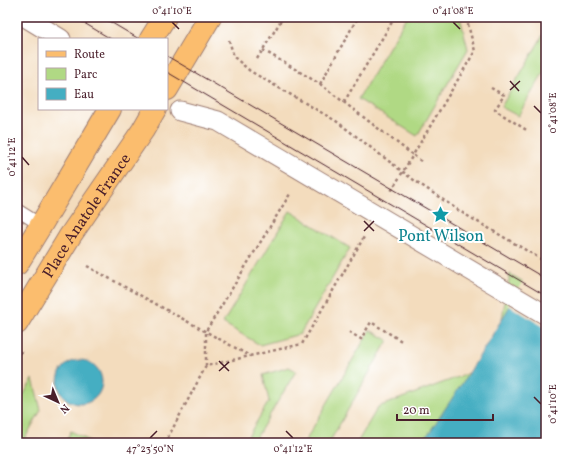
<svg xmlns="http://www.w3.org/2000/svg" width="563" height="460" viewBox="0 0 563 460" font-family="Vollkorn,serif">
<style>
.green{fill:#b0d984;stroke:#7d7c58}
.water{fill:#44aec2;stroke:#476676}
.pier{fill:#f3dcbd}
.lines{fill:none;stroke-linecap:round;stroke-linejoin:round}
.service-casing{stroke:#9e7e74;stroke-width:14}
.pedestrian-casing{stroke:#9e7e74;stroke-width:21}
.primary-casing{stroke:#9e7e74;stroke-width:24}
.path{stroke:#9e7e74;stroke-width:2.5;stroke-dasharray:3 3;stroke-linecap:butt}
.service{stroke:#fff;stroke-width:12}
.pedestrian{stroke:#fff;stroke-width:19}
.primary{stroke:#fbbd6e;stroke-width:22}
.tram{stroke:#4a1f2b;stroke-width:1}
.ticks{fill:none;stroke:#4a1f2b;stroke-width:1.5}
.labels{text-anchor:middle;stroke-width:4;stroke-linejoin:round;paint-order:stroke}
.street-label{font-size:16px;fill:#4a1f2b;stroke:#fff}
.culture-label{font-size:16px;fill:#0d838f;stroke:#fff}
.neatline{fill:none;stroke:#4a1f2b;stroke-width:1.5}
.ticks-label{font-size:10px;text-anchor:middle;fill:#4a1f2b}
</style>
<rect width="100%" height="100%" fill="#fff"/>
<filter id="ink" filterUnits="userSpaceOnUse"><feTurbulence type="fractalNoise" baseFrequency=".025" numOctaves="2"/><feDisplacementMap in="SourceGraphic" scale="8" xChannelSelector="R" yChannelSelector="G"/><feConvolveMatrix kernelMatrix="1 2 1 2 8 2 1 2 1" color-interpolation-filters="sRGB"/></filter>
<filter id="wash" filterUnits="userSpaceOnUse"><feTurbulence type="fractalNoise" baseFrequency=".012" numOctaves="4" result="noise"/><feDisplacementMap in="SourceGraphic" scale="16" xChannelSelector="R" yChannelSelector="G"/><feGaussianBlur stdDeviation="0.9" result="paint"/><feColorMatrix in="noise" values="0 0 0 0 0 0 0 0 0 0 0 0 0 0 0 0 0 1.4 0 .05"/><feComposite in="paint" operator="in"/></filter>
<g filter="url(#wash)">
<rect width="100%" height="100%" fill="#f3dcbd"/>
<g class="green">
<path d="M 407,17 L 460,17 L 468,49 L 417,136 L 358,99 Z"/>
<path d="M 546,30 L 546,68 L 518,116 L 501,107 Z"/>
<path d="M 290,211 L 350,248 L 300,334 L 260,345 L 223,323 Z"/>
<path d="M 510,274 L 546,295 L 546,443 L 357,443 L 378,407 L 469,373 L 450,403 L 490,384 Z"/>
<path d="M 370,330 L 388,340 L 329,443 L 304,443 Z"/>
<path d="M 289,367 L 296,371 L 253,443 L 244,443 L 269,401 L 263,375 Z"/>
<path d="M 33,379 L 41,410 L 24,440 L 29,443 L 17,443 L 17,405 Z"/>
<path d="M 71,431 L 93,443 L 65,443 Z"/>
</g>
<g class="water">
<path d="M 546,247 L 546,443 L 419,443 L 429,433 L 469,373 Z"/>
<circle cx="80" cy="382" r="22"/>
</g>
<path class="pier" d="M 545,245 L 546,246 L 546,328 L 508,305 Z"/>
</g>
<g filter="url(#ink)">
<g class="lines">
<defs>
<path id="service" d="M 17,210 L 41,225"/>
<g id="pedestrian">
<path d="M 25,17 L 61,39"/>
<path d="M 180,111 L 218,121 L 546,315"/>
</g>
<g id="primary">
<path d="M 151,39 L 165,17"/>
<path d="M 167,89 L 210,17"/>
<path d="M 17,264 L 41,225 L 110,109"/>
<path id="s1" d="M 17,323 L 70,236 L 143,130 L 155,109"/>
</g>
</defs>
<use href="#service" class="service-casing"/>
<use href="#pedestrian" class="pedestrian-casing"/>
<use href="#primary" class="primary-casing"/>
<g class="path">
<path d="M 229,40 L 234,57 L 250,71 L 336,121 L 411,178 L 461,212 L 546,262"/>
<path d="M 263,50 L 320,84 L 413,155 L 390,193"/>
<path d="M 257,59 L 282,19 L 287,17"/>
<path d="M 320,84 L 358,17"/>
<path d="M 491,88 L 504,95 L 495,110 L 528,131"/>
<path d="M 344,102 L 395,17"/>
<path d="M 421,161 L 413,155 L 475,51 L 466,17"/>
<path d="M 87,266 L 250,356"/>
<path d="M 349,332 L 361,339 L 371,322 L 403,342"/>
<path d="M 17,359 L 22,350"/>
<path d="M 206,366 L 206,331 L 290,194"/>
<path d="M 165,443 L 206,366 L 302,344 L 364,237"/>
</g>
<use href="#service" class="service"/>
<use href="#pedestrian" class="pedestrian"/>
<use href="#primary" class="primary"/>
<g class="tram">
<path d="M 74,17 L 111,39"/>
<path d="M 102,17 L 139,39"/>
<path d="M 167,56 L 546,279"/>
<path d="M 167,72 L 546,296"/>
</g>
</g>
</g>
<path class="ticks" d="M 172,22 L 179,29M 453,22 L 460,29M 510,81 L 519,91M 510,90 L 520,81M 534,106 L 541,113M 22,157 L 29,165M 364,221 L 374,231M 364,231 L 374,221M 219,361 L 229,371M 219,371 L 229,362M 534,397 L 541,404M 286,431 L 293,438M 150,438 L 157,431"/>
<defs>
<symbol id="sight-bare" viewBox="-9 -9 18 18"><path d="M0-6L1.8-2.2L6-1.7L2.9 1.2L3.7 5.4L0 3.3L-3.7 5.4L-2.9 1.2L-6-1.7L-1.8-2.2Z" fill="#0f9aa8" stroke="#fff" stroke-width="2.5" paint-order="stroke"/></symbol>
</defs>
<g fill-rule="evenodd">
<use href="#sight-bare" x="428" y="202" width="25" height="25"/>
</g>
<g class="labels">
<g class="street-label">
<text dy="6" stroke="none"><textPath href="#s1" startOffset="128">Place Anatole France</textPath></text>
</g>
<g class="culture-label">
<text x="441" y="241">Pont Wilson</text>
</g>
</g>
<rect width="563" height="460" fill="none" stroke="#fff" stroke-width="44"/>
<rect x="38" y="38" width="130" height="72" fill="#ffffff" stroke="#b7a5aa"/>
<rect x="46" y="51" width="20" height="6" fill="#fbbd6e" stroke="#b7a5aa"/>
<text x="74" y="58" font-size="12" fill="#4a1f2b">Route</text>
<rect x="46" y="68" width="20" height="12" fill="#b0d984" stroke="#b7a5aa"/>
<text x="74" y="78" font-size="12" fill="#4a1f2b">Parc</text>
<rect x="46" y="88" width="20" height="12" fill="#44aec2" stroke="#b7a5aa"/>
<text x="74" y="98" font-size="12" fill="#4a1f2b">Eau</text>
<g transform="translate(58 402) rotate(136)" stroke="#ffffff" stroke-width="3" paint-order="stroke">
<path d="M0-3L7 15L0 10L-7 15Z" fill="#4a1f2b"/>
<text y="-6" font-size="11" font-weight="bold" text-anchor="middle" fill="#4a1f2b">N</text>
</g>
<path d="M397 414v6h96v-6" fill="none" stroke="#4a1f2b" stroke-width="2"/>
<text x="403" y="414" font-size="12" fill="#4a1f2b" stroke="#ffffff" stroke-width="3" paint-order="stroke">20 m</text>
<rect x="22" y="22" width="519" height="416" class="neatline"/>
<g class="ticks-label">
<text x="172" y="14">0°41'10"E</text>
<text x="453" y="14">0°41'08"E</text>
<text transform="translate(552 113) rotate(-90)" y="4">0°41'08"E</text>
<text transform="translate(11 157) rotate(-90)" y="4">0°41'12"E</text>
<text transform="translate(552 404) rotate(-90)" y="4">0°41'10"E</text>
<text x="150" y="452">47°23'50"N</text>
<text x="293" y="452">0°41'12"E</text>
</g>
</svg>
